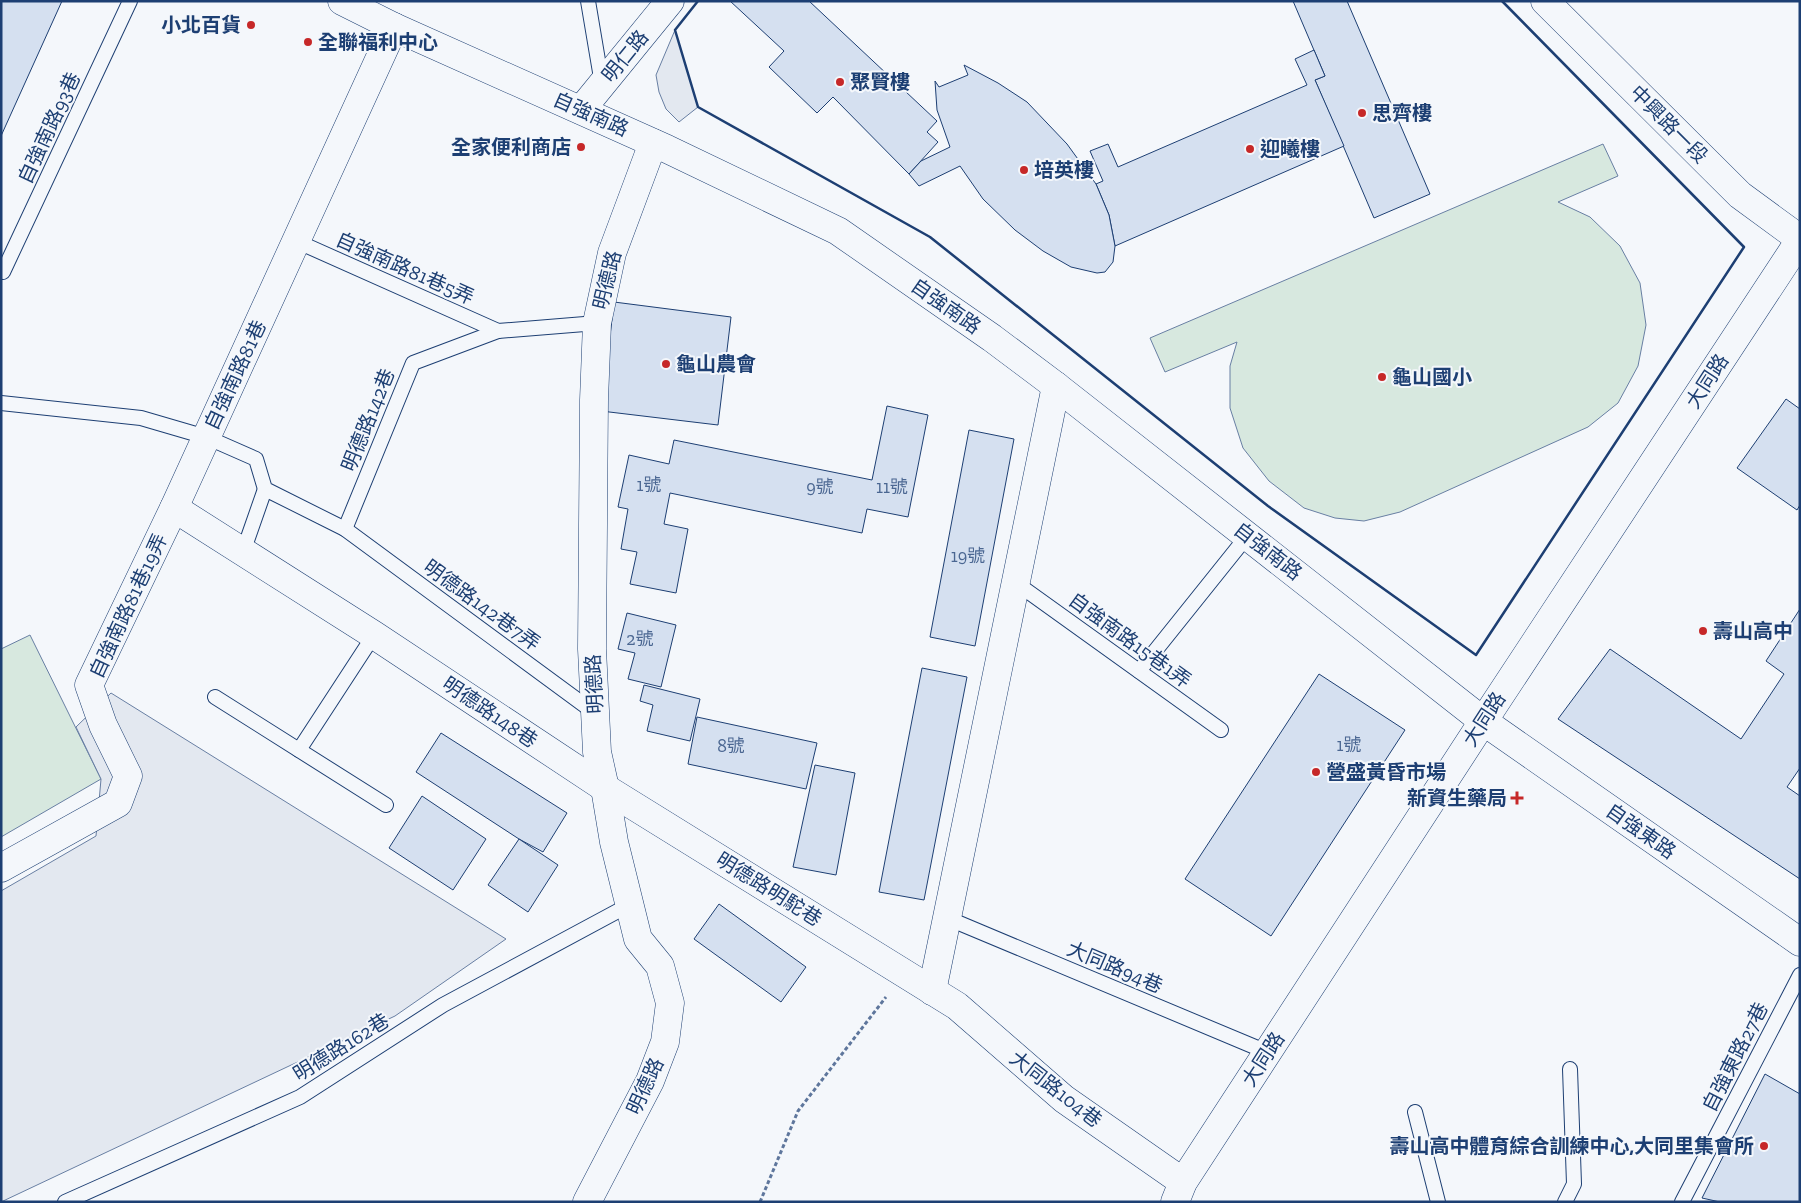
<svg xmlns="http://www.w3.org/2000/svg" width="1801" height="1203" viewBox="0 0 1801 1203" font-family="'Zilla Slab','Noto Sans TC',serif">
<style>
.green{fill:#d7e8df;stroke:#687fa3}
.parking{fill:#e3e8f0;stroke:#687fa3}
.building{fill:#d5e0f0;stroke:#1d3f73}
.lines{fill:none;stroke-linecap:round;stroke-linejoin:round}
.lane-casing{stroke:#1d3f73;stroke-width:16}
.street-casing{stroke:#1d3f73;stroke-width:29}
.secondary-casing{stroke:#1d3f73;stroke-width:29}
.path{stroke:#5e769c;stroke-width:3;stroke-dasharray:4 2.5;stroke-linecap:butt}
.lane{stroke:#f4f7fb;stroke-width:14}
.street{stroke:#f4f7fb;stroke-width:28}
.secondary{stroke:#f4f7fb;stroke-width:28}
.wall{stroke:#1d3f73;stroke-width:2.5}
.poi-dot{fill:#c62828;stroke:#f4f7fb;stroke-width:2}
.labels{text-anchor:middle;stroke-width:4;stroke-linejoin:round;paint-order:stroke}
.number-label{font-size:18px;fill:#4b6792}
.poi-label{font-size:20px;font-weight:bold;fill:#1d3f73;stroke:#f4f7fb;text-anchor:start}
.street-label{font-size:20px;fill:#1d3f73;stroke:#f4f7fb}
</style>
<rect width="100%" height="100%" fill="#f4f7fb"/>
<g class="green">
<path d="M 1603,144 L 1618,176 L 1558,202 L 1590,217 L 1620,246 L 1640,283 L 1646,325 L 1638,366 L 1618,403 L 1588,427 L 1400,512 L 1364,521 L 1335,518 L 1304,508 L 1269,481 L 1243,448 L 1230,408 L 1230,366 L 1237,342 L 1165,372 L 1150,338 Z"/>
<path d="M 30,635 L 101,779 L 1,837 L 1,649 Z"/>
</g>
<g class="parking">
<path d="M 675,30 L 698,107 L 679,122 L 666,109 L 659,92 L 656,75 Z"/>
<path d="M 111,693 L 506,939 L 395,1016 L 1,1202 L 1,891 L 96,836 L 101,779 L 76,727 Z"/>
</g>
<g class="building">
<path d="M 1,1 L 62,1 L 1,136 Z"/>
<path d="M 730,1 L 809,1 L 937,121 L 927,132 L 938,142 L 909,174 L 833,97 L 817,113 L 769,67 L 784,51 Z"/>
<path d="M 1293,1 L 1347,1 L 1430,194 L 1374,218 L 1315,80 L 1325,76 Z"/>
<path d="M 1314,50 L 1325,76 L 1315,80 L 1344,146 L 1115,246 L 1109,215 L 1096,184 L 1103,181 L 1090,151 L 1108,144 L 1118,167 L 1307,85 L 1295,59 Z"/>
<path d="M 964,65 L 998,83 L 1027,102 L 1067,144 L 1096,184 L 1109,215 L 1115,246 L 1113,262 L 1105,272 L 1097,273 L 1071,267 L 1043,251 L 1015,230 L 983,199 L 960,166 L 919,186 L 909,174 L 921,161 L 950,147 L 937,110 L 935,81 L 939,87 L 968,75 Z"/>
<path d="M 614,302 L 731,317 L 718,425 L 601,411 Z"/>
<path d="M 1786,399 L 1800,409 L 1800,505 L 1797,510 L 1737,468 Z"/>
<path d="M 887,406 L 928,415 L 908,517 L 867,509 L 862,533 L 670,493 L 664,524 L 688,529 L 676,593 L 630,584 L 637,552 L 621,549 L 628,509 L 618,507 L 629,455 L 669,464 L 674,440 L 872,480 Z"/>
<path d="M 969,430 L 1014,439 L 975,646 L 930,637 Z"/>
<path d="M 1800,609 L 1800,768 L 1787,787 L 1800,796 L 1800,879 L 1558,719 L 1610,649 L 1741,739 L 1784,674 L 1766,661 Z"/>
<path d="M 627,613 L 676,625 L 661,687 L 628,679 L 635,653 L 618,649 Z"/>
<path d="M 922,668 L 967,677 L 924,900 L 879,892 Z"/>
<path d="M 1319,674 L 1405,730 L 1271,936 L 1185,879 Z"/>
<path d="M 644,685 L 700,699 L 690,741 L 647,731 L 653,705 L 640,701 Z"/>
<path d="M 697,717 L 817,743 L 806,789 L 688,764 Z"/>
<path d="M 441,733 L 567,813 L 543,852 L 519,839 L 416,772 Z"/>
<path d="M 815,765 L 855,773 L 836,875 L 793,867 Z"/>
<path d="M 422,796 L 486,839 L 453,890 L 389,848 Z"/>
<path d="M 519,839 L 558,865 L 528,912 L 488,885 Z"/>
<path d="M 719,904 L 806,967 L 781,1002 L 694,939 Z"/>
<path d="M 1765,1074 L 1800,1094 L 1800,1202 L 1720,1202 L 1702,1198 Z"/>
</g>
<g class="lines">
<defs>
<g id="lane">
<path d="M 588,1 L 602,84"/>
<path d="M 296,241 L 498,331"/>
<path d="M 1,271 L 3,272 L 130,1"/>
<path d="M 1,403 L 141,418 L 206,437 L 256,459 L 265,489 L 345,529 L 595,713"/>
<path d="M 345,529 L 413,363 L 498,331 L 597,323"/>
<path d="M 243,552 L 265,489"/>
<path d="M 1016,583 L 1221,730"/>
<path d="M 1139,671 L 1248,535"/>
<path d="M 215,697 L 386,805"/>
<path d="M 299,750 L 374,635"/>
<path d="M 947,918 L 1267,1052"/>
<path d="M 1415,1112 L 1438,1202"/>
<path d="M 65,1202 L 300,1097 L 443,1005 L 629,905"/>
<path d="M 1565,1202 L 1574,1184 L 1570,1069"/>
<path d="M 1682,1202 L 1800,975"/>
</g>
<g id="street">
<path d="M 342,1 L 394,27 L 667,149 L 838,231 L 992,338 L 1056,386 L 1483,721 L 1800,942"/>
<path d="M 581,110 L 670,1"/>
<path d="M 174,508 L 374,635 L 605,788 L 957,1006 L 1064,1099 L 1183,1182"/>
<path d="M 1,868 L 118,803 L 128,776 L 103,725 L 89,685 L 174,508 L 394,27"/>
<path d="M 932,991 L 1056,386"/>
<path d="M 587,1202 L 650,1081 L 665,1042 L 670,1003 L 660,966 L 638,939 L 614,842 L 605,788 L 597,752 L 592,649 L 594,400 L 597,323 L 612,253 L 653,143"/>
</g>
<g id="secondary">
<path d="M 1545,1 L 1740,195 L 1800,239"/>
<path d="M 1175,1202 L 1183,1182 C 1387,867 1593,553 1800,240"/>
</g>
</defs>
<use href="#lane" class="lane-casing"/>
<use href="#street" class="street-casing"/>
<use href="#secondary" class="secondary-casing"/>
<path class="path" d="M 760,1202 L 798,1111 L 886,997"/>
<use href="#lane" class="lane"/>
<use href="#street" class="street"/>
<use href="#secondary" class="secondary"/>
<path class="wall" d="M 698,1 L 675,30 L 698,107 L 930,237 L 1268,506 L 1476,655 L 1744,247 L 1502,1"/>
</g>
<g class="poi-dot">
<circle cx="251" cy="25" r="5"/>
<circle cx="308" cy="42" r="5"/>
<circle cx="840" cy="82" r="5"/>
<circle cx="1362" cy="113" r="5"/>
<circle cx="581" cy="147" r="5"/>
<circle cx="1250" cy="149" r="5"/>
<circle cx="1024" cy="170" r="5"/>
<circle cx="666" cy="364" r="5"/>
<circle cx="1382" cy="377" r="5"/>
<circle cx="1703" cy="631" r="5"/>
<circle cx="1316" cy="772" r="5"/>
<path d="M1514.5 790.5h5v5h5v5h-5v5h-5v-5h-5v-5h5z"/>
<circle cx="1764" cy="1146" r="5"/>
</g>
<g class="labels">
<g class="number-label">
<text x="649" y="491">1號</text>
<text x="820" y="493">9號</text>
<text x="892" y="493">11號</text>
<text x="968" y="562">19號</text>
<text x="640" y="645">2號</text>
<text x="1349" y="751">1號</text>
<text x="731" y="752">8號</text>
</g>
<g class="poi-label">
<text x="241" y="32" text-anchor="end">小北百貨</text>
<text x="318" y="49">全聯福利中心</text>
<text x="850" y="89">聚賢樓</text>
<text x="1372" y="120">思齊樓</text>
<text x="571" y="154" text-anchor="end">全家便利商店</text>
<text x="1260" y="156">迎曦樓</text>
<text x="1034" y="177">培英樓</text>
<text x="676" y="371">龜山農會</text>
<text x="1392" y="384">龜山國小</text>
<text x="1713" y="638">壽山高中</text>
<text x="1326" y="779">營盛黃昏市場</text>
<text x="1507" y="805" text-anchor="end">新資生藥局</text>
<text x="1754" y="1153" text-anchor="end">壽山高中體育綜合訓練中心,大同里集會所</text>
</g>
<g class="street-label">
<text transform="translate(625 56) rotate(-51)" y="7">明仁路</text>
<text transform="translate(591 114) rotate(24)" y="7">自強南路</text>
<text transform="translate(1669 124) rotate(45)" y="7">中興路一段</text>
<text transform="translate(49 128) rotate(-65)" y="7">自強南路93巷</text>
<text transform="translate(405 268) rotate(24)" y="7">自強南路81巷5弄</text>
<text transform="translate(607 280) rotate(-76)" y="7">明德路</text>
<text transform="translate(946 306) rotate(35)" y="7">自強南路</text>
<text transform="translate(235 375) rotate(-65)" y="7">自強南路81巷</text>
<text transform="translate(1707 381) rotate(-57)" y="7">大同路</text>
<text transform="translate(368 420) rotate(-68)" y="7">明德路142巷</text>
<text transform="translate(1268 551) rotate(38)" y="7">自強南路</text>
<text transform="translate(482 605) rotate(36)" y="7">明德路142巷7弄</text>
<text transform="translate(128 606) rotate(-65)" y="7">自強南路81巷19弄</text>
<text transform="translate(1130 640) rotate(36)" y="7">自強南路15巷1弄</text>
<text transform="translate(594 684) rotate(-93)" y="7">明德路</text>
<text transform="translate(490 712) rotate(34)" y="7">明德路148巷</text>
<text transform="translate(1484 719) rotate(-57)" y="7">大同路</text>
<text transform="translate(1641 831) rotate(35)" y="7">自強東路</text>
<text transform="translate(769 889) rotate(32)" y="7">明德路明駝巷</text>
<text transform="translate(1115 967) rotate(23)" y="7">大同路94巷</text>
<text transform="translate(341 1047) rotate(-32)" y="7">明德路162巷</text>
<text transform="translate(1735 1057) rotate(-63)" y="7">自強東路27巷</text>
<text transform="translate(1263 1059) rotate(-57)" y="7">大同路</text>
<text transform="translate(645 1086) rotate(-65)" y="7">明德路</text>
<text transform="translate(1056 1089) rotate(38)" y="7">大同路104巷</text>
</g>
</g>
<rect width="1801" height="1203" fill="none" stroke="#1d3f73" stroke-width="5"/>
</svg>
